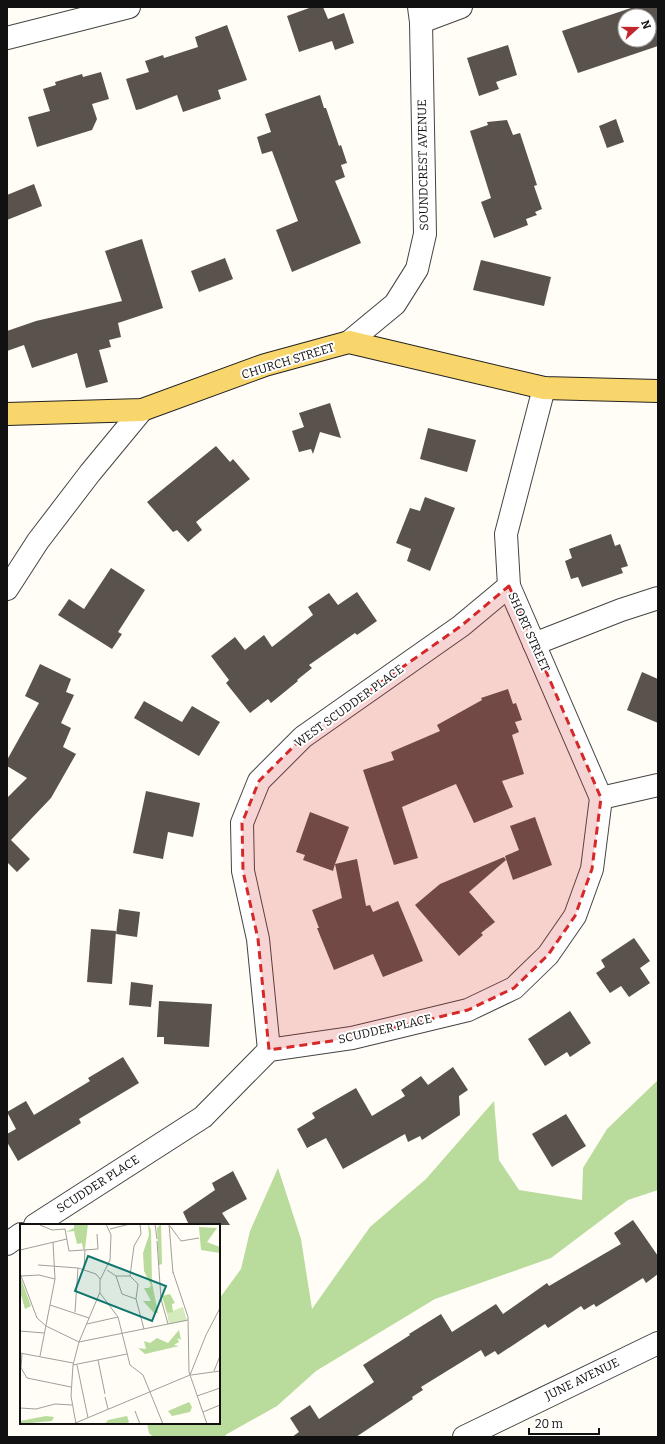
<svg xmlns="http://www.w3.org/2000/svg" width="665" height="1444" viewBox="0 0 665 1444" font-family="Bitter,serif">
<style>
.forest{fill:#b9dc9c}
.building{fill:#5a524d;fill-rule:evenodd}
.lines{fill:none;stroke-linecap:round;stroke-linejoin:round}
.minor-casing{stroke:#444;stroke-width:24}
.major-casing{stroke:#222;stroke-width:24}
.minor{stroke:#fff;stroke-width:22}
.major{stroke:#f9d66b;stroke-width:22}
.marked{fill:#d62828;fill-opacity:0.2;stroke:#d62828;stroke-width:3;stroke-dasharray:8 5;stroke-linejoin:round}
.labels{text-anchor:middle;stroke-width:4;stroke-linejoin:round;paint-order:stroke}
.street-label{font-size:12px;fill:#111;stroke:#fff}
.inset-road{fill:none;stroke:#a09f9a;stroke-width:1}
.view{fill:#0f766e;fill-opacity:0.15;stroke:#0f766e;stroke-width:2}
.inset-edge{fill:none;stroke:#111;stroke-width:2}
</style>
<rect width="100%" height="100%" fill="#fffdf5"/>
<path class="forest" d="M 658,1080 L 658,1190 L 628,1200 L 551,1258 L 435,1299 L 316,1371 L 277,1406 L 227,1434 L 224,1437 L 153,1437 L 149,1433 L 147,1423 L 219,1423 L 219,1299 L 241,1269 L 250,1231 L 278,1168 L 301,1239 L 312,1309 L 370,1227 L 426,1179 L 494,1101 L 499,1160 L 519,1190 L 582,1200 L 583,1168 L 607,1129 Z"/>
<g class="building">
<path d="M 312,7 L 323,7 L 328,19 L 344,13 L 354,43 L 335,50 L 332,41 L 299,52 L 287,16 Z"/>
<path d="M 634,7 L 658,7 L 658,46 L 578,73 L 562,31 ZM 625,16 L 649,16 L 649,40 L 625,40 Z"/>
<path d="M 227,25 L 247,80 L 218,90 L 221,99 L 183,112 L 177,95 L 141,109 L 136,110 L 126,79 L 149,72 L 145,61 L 163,55 L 164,58 L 198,47 L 195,37 Z"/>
<path d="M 508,45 L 517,75 L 496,82 L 499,89 L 479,96 L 467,58 Z"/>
<path d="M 101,72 L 109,99 L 92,104 L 97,119 L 92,130 L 37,147 L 28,117 L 50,111 L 43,89 L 56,85 L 55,82 L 82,74 L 83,77 Z"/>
<path d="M 320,95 L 324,108 L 326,108 L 339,146 L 341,145 L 347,163 L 341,165 L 345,177 L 335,181 L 361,243 L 292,272 L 276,230 L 298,221 L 272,151 L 262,154 L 257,137 L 271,132 L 265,114 Z"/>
<path d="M 616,119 L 624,142 L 607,148 L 599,126 Z"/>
<path d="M 507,120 L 513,135 L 520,133 L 537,185 L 534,186 L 542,209 L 535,212 L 537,215 L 526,219 L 528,225 L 494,238 L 481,202 L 491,198 L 470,131 L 488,125 L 487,122 Z"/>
<path d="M 34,184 L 42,206 L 7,220 L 7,195 Z"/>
<path d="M 142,239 L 163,308 L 118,323 L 121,337 L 109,340 L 111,347 L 99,350 L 108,382 L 86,388 L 77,353 L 32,368 L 24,345 L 7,351 L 7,331 L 36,321 L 122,301 L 105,251 Z"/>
<path d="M 225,258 L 233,279 L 199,292 L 191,271 Z"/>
<path d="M 481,260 L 551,277 L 544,306 L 473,290 Z"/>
<path d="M 330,403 L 341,438 L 320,432 L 313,454 L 311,449 L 299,452 L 292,431 L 304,427 L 299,413 Z"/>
<path d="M 428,428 L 476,440 L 467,472 L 420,459 Z"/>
<path d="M 216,446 L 230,462 L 233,459 L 250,479 L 196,522 L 202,530 L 188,542 L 177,530 L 173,532 L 147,502 Z"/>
<path d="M 425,497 L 455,508 L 430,571 L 407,561 L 411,549 L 396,543 L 410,508 L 420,511 Z"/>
<path d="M 611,534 L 615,546 L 620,544 L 628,566 L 621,568 L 623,573 L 582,587 L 578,577 L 571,579 L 565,561 L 572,558 L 569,549 Z"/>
<path d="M 111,568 L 145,590 L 118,632 L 122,634 L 112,649 L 58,615 L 69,599 L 84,609 Z"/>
<path d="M 357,592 L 377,621 L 357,635 L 355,633 L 309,665 L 312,668 L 297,680 L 298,681 L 271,703 L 268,699 L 250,713 L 226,683 L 229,680 L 211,656 L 235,637 L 245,650 L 264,635 L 272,647 L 313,615 L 308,607 L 329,593 L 338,605 Z"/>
<path d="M 40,664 L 71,679 L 66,692 L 74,695 L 61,723 L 71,728 L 63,747 L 76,754 L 51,798 L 11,840 L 30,859 L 17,872 L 7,862 L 7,798 L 27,778 L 7,766 L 7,760 L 39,703 L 25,696 Z"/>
<path d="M 642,672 L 658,679 L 658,723 L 627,710 Z"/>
<path d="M 508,689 L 513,704 L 516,703 L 522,720 L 515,722 L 519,732 L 512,735 L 524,774 L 502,781 L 513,807 L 474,823 L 456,784 L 402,807 L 418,858 L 394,865 L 363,770 L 394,760 L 391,752 L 440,731 L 437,725 L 482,700 L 481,698 Z"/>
<path d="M 144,701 L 182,722 L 192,706 L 220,722 L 199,756 L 134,718 Z"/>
<path d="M 146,791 L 200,803 L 193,837 L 168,832 L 163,859 L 133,853 Z"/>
<path d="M 310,812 L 349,827 L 335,864 L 357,859 L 366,906 L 370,905 L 373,912 L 398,901 L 423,961 L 383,977 L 373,954 L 334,970 L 317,928 L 319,928 L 312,910 L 342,898 L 335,864 L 333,871 L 303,860 L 305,855 L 296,852 Z"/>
<path d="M 535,817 L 552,865 L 513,880 L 505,856 L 519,850 L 510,826 Z"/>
<path d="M 504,857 L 506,860 L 469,892 L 495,922 L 481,933 L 483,935 L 459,956 L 415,905 L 440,884 Z"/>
<path d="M 119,909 L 140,912 L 137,937 L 116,934 Z"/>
<path d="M 91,929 L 116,931 L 112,984 L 87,982 Z"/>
<path d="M 634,938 L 650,961 L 640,968 L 650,983 L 629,997 L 621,986 L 610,993 L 596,973 L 605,967 L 601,960 Z"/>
<path d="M 131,982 L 153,985 L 151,1007 L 129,1005 Z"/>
<path d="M 159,1001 L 212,1004 L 209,1047 L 164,1044 L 164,1037 L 157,1037 Z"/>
<path d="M 570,1011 L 591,1043 L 570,1057 L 567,1052 L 545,1066 L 528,1039 Z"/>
<path d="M 123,1057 L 139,1083 L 79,1119 L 81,1123 L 18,1161 L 7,1142 L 7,1134 L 16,1129 L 7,1112 L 26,1101 L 34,1115 L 90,1081 L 88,1078 Z"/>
<path d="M 453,1067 L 468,1090 L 459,1096 L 460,1115 L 422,1140 L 420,1136 L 408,1142 L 405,1134 L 343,1169 L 326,1138 L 307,1148 L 297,1129 L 315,1118 L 312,1113 L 356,1088 L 372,1116 L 405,1096 L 401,1090 L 421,1076 L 428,1085 Z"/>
<path d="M 566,1114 L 586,1146 L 552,1167 L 532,1134 Z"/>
<path d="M 233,1171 L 247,1199 L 222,1213 L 230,1225 L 189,1225 L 183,1212 L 215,1190 L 212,1183 Z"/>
<path d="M 633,1220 L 658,1256 L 658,1274 L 646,1283 L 643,1278 L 596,1307 L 594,1304 L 584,1310 L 581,1306 L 548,1328 L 545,1324 L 498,1355 L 495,1351 L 485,1357 L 481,1350 L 421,1387 L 423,1390 L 412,1397 L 413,1399 L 356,1437 L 292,1437 L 299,1432 L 290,1418 L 310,1405 L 319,1419 L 374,1382 L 363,1365 L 410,1335 L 409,1334 L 441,1314 L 452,1332 L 496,1304 L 503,1314 L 547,1283 L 549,1286 L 621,1244 L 614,1233 Z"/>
</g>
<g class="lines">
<defs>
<g id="minor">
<path d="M 421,22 L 461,7"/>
<path d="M 7,38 L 129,7"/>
<path d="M 349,342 L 395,304 L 417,269 L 425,234 L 421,22 L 419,7"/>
<path d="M 544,388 L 506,534 L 509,586 L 601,798"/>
<path d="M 7,589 L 38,541 L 90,473 L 142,410"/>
<path d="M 534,644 L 621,610 L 658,598"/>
<path d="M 601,798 L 658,785"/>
<path d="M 269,1050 L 258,939 L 243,871 L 242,823 L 259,781 L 303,737 L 461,626 L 509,586"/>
<path d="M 35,1225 L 203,1117 L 269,1050 L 352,1038 L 468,1010 L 514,988 L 548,955 L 575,916 L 592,869 L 601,798"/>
<path d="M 7,1244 L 21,1234"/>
<path d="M 464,1437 L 658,1343"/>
</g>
<path id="major" d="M 7,414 L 142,410 L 265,365 L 349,342 L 544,388 L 658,391"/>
</defs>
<use href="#minor" class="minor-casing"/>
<use href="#major" class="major-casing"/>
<use href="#minor" class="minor"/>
<use href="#major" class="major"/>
</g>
<path class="marked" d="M 509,586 L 601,798 L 592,869 L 575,916 L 548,955 L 514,988 L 468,1010 L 352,1038 L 269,1050 L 258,939 L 243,871 L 242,823 L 259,781 L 303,737 L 461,626 Z"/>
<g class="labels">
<g class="street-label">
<text transform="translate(423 165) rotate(-91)" y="4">SOUNDCREST AVENUE</text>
<text transform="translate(288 361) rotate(-17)" y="4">CHURCH STREET</text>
<text transform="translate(529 632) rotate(66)" y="4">SHORT STREET</text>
<text transform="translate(349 706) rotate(-36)" y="4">WEST SCUDDER PLACE</text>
<text transform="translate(385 1029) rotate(-13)" y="4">SCUDDER PLACE</text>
<text transform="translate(98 1184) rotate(-33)" y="4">SCUDDER PLACE</text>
<text transform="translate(582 1379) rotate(-26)" y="4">JUNE AVENUE</text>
</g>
</g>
<g transform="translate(20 1224)">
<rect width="200" height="200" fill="#fffdf5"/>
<path d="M 163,83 L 167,97 L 149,100 L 147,89 Z" fill="#d5ebbd"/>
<path d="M 54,0 L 68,0 L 65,25 L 63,25 L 62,19 L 57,20 L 54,7 L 46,8 L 54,4 ZM 128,0 L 131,6 L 132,59 L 138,89 L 134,89 L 123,77 L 131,77 L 124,64 L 129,64 L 131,61 L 124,47 L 123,29 L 129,11 ZM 141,0 L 142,40 L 139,41 L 137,4 ZM 179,3 L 197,4 L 187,18 L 200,23 L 200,29 L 181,26 ZM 0,52 L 11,82 L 5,85 L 0,67 ZM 150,70 L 155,79 L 152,80 L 153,88 L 147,89 L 142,72 ZM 159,106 L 161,116 L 157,114 L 159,118 L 154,121 L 159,122 L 125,130 L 118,124 L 126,125 L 124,117 L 130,119 L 137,114 L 148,119 ZM 169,178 L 172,183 L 170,188 L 152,192 L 148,187 ZM 26,192 L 34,193 L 32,197 L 0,200 L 0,197 ZM 107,192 L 109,198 L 106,200 L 85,200 L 88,196 Z" fill="#b9dc9c"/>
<path class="inset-road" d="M 135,0 L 137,15M 149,0 L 153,49M 20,1 L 32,6 L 45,5 L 49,27 L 78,25 L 77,10M 150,2 L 161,17 L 179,14M 90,5 L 110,0M 137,17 L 141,75 L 148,100M 0,26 L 47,15M 18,41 L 58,44 L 76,50 L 80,55M 64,45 L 65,26M 87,46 L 96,52 L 110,52M 153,48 L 168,93 L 169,148 L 187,200M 0,49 L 17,94 L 26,102 L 59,118 L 168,96M 1,52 L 19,51 L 35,55M 96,52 L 102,70 L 116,75M 110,52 L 118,60 L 116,75 L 124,105M 110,52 L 114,22 L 121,10 L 120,0M 80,69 L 98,93 L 110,141 L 123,151 L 143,200M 30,81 L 69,94M 55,88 L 58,44M 67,100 L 98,93M 0,107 L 24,109M 0,129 L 53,139M 2,130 L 1,144 L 7,154 L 51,163M 20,132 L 35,55 L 33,18M 78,136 L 85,170M 53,141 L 107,130M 57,141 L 68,194M 194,147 L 200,132M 171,151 L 200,147M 177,172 L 200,164M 85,173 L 88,185M 0,184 L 16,185 L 35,180 L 52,181M 115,187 L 120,200M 183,188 L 200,181M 53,200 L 170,151 L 186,111 L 200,84M 56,200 L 51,172 L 53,141 L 59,118 L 80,68 L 80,56 L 90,36 L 91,11 L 86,0"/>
<path class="view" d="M 68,32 L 146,62 L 132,97 L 55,67 Z"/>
<rect width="200" height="200" class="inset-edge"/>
</g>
<rect width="665" height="1444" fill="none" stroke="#111111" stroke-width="16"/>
<g transform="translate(637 28) rotate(69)"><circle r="19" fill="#ffffff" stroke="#a0a0a0"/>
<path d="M0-3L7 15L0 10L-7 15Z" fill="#c4262e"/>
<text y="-6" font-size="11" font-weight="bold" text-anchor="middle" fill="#111111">N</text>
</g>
<path d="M529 1428v6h70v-6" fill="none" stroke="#111111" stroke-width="2"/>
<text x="535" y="1428" font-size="12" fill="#111111" stroke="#ffffff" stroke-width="3" paint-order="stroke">20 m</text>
</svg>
